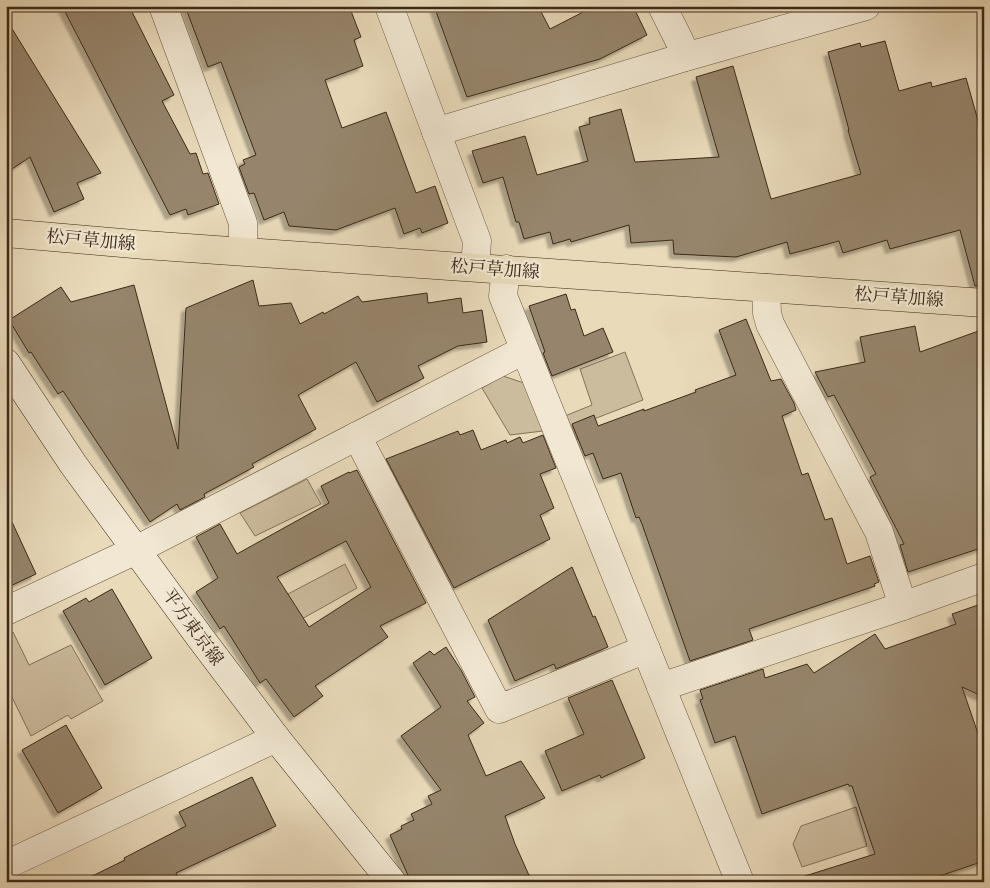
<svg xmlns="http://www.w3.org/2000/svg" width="990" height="888" viewBox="0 0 990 888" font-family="'IM FELL Double Pica','Noto Serif JP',serif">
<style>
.green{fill:#ccbc9e;stroke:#84725a}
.building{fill:#96856c;stroke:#3c2917;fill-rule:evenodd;filter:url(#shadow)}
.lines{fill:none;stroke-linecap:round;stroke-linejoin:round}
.street-casing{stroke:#675540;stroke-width:29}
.secondary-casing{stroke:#3c2917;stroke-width:29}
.primary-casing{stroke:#3c2917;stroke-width:29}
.street{stroke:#f1e7d2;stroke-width:28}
.secondary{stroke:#f1e7d2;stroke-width:28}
.primary{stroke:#e9daba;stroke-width:28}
.labels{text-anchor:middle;stroke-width:4.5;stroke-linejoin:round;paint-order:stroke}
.street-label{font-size:18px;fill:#3c2917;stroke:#f1e7d2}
</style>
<defs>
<filter id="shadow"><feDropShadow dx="-4.5" dy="4.5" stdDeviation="1" flood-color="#0004"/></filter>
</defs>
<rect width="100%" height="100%" fill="#e9daba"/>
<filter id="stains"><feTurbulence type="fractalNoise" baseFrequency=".004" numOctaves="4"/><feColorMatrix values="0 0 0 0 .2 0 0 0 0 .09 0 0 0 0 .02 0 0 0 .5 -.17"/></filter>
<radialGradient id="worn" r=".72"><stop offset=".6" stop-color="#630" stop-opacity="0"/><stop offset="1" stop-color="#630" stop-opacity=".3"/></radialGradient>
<g class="green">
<path d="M 625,352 L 643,400 L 581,424 L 583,436 L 575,440 L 565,416 L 592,405 L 580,369 Z"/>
<path d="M 503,376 L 524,383 L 543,431 L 510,435 L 482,388 Z"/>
<path d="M 307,479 L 321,504 L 255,536 L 240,513 Z"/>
<path d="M 345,564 L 357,588 L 300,620 L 286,595 Z"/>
<path d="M 13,632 L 29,665 L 71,645 L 103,701 L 71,719 L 68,715 L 31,736 L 6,685 L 6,635 Z"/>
<path d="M 856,807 L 867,846 L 802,867 L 793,844 L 801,826 Z"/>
</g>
<g class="building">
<path d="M 62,6 L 129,6 L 174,95 L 162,101 L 190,154 L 196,153 L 203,174 L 208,173 L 219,204 L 188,215 L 186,209 L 170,215 Z"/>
<path d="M 185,6 L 349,6 L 361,37 L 354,40 L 363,66 L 325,80 L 342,128 L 386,112 L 416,193 L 435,186 L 448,223 L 422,233 L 420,228 L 404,234 L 395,208 L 336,230 L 289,226 L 284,212 L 264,220 L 254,193 L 249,194 L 239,167 L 245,164 L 243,160 L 256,155 L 221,62 L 208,67 Z"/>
<path d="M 434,6 L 538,6 L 550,29 L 595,6 L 633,6 L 647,35 L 600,59 L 467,97 Z"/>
<path d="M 6,19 L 101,173 L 77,183 L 84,199 L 54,212 L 30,157 L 6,173 Z"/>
<path d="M 885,41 L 899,91 L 931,82 L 932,87 L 966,78 L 984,142 L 984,285 L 975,286 L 960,230 L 890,249 L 887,240 L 843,253 L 839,241 L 790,254 L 787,242 L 736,257 L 674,254 L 673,240 L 631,243 L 629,225 L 571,242 L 570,239 L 553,244 L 550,232 L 524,239 L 519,222 L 516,222 L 503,177 L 483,183 L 472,151 L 525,136 L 537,175 L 588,161 L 579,127 L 590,124 L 589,118 L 621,109 L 635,162 L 719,157 L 696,77 L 733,66 L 771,199 L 861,174 L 848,130 L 849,130 L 828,52 L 860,43 L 861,47 Z"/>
<path d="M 253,280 L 259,306 L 291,303 L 300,324 L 323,312 L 324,314 L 358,296 L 362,302 L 427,293 L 428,303 L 461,298 L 463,313 L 482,310 L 487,342 L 458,346 L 418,366 L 424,378 L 377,402 L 356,362 L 298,395 L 316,429 L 252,464 L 254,467 L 204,494 L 205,497 L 180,510 L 177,504 L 150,522 L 63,391 L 58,394 L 31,352 L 29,353 L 9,320 L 61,287 L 71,302 L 134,285 L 178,449 L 186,308 Z"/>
<path d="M 566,294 L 571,310 L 575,309 L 584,336 L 603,328 L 613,352 L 552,376 L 543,353 L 545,352 L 529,306 Z"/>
<path d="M 746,319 L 771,381 L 781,379 L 794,403 L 796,410 L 782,416 L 802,475 L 808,473 L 825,520 L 832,518 L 847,564 L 870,556 L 879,582 L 874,584 L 875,586 L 749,629 L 753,640 L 690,661 L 642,524 L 639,517 L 636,518 L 621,473 L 603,479 L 593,453 L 585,456 L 572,424 L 594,415 L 598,426 L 644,409 L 644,411 L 696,392 L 695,390 L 736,375 L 719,330 Z"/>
<path d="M 915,326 L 920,352 L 984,329 L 984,547 L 908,572 L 900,545 L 904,544 L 870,477 L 876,474 L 834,395 L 828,397 L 815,372 L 865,362 L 860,337 Z"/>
<path d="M 473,430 L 481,450 L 506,440 L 507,443 L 520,437 L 523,443 L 543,435 L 556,468 L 540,474 L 554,508 L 540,515 L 550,539 L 454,588 L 386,459 L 458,431 L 460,435 Z"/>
<path d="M 357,470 L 426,603 L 380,626 L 388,637 L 315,686 L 323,696 L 294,717 L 266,679 L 260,683 L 224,626 L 220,629 L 196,592 L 218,578 L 196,537 L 220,524 L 237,554 L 329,503 L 321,486 L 349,472 L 349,473 ZM 346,541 L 371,587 L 309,627 L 277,577 Z"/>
<path d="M 6,509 L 36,574 L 6,588 Z"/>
<path d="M 572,567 L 593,617 L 595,616 L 608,647 L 556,669 L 554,664 L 515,681 L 488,620 Z"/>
<path d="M 112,589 L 152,658 L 105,685 L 63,611 L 86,598 L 89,602 Z"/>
<path d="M 984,603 L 984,697 L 962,687 L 984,751 L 984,861 L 922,882 L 806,882 L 805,876 L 875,854 L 852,786 L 849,786 L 848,784 L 762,814 L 735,736 L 715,743 L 700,700 L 703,699 L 700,690 L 763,669 L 765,678 L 807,664 L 814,673 L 875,634 L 885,649 L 956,624 L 952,614 Z"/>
<path d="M 446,647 L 461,670 L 475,697 L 467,701 L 484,723 L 468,735 L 486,776 L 521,761 L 545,798 L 505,816 L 515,844 L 532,882 L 411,882 L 390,835 L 402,829 L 401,826 L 414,820 L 411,814 L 432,804 L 428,796 L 441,790 L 401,736 L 441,707 L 413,663 L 430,651 L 434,655 Z"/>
<path d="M 612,680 L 645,758 L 601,778 L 600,775 L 562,791 L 545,751 L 584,734 L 568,698 Z"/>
<path d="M 66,725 L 102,788 L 58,813 L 22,750 Z"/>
<path d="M 252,777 L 276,826 L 176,873 L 179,882 L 80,882 L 125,860 L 124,858 L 186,826 L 179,812 Z"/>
</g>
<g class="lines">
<defs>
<g id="street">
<path d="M 163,6 L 243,223 L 243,251"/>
<path d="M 389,6 L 477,241 L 475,267"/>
<path d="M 662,6 L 680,42 L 685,57"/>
<path d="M 436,132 L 685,57 L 866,6"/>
<path d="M 506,269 L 503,296 L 740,882"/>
<path d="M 766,288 L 767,313 L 770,324 L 879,532 L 903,606"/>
<path d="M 357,436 L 499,709 L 646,649"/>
<path d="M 6,611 L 136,550 L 524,350"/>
<path d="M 661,687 L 903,606 L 984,577"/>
<path d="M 6,865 L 276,738"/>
</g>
<path id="secondary" d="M 6,363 L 73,464 L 199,636 L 276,738 L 392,882"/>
<path id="primary" d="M 6,233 L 145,245 L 984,303"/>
</defs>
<use href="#street" class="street-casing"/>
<use href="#secondary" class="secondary-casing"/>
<use href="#primary" class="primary-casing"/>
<use href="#street" class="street"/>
<use href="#secondary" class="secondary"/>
<use href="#primary" class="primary"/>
</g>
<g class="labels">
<g class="street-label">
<text transform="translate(91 240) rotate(5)" y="6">松戸草加線</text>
<text transform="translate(495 269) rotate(4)" y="6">松戸草加線</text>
<text transform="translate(899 297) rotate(4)" y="6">松戸草加線</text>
<text transform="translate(193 627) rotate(54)" y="6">平方東京線</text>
</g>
</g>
<rect width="990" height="888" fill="none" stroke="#e9daba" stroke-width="25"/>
<rect x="8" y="8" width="975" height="873" fill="none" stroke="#3c2917" stroke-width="2.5"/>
<rect x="12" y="12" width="965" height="863" fill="none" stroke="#3c2917"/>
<rect width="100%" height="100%" filter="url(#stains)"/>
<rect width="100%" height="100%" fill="url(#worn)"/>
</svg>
